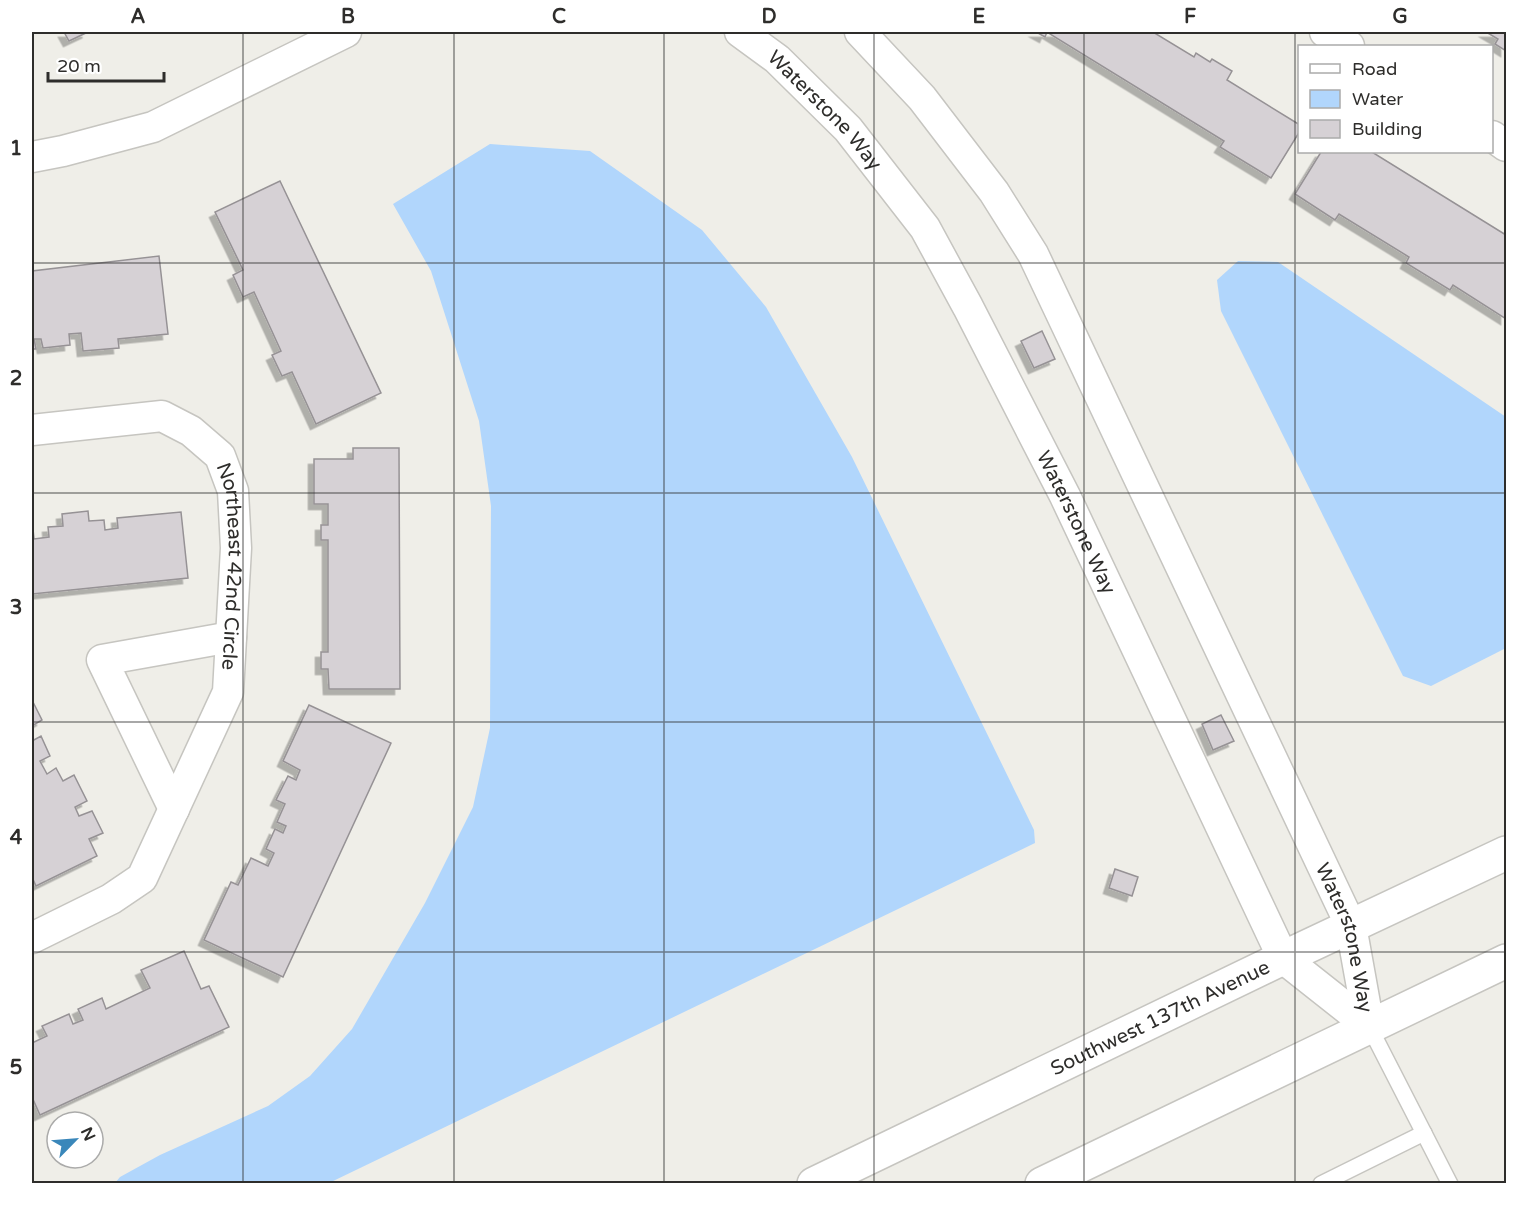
<svg xmlns="http://www.w3.org/2000/svg" width="1538" height="1215" viewBox="0 0 1538 1215" font-family="'Varela Round',sans-serif">
<style>
.water{fill:#b1d6fc}
.building{fill:#d6d1d5;stroke:#969295;stroke-width:1.5;filter:url(#shadow)}
.lines{fill:none;stroke-linecap:round;stroke-linejoin:round}
.service-casing{stroke:#c6c5c0;stroke-width:18}
.minor-casing{stroke:#c6c5c0;stroke-width:33}
.secondary-casing{stroke:#c6c5c0;stroke-width:36}
.service{stroke:#fff;stroke-width:15}
.minor{stroke:#fff;stroke-width:30}
.secondary{stroke:#fff;stroke-width:33}
.grid{fill:none;stroke:#2e2d2b;stroke-width:1.5;stroke-opacity:0.55}
.labels{text-anchor:middle;stroke-width:4.5;stroke-linejoin:round;paint-order:stroke}
.street-label{font-size:20px;fill:#2e2d2b;stroke:#fff}
.neatline{fill:none;stroke:#2e2d2b;stroke-width:2}
.grid-label{font-size:20px;text-anchor:middle;font-weight:bold;fill:#2e2d2b}
</style>
<defs>
<filter id="shadow"><feDropShadow dx="-5.5" dy="5.5" stdDeviation="0" flood-color="#0004"/></filter>
</defs>
<rect width="100%" height="100%" fill="#efeee8"/>
<g class="water">
<path d="M 490,144 L 590,151 L 702,230 L 766,307 L 852,457 L 1034,830 L 1035,843 L 329,1183 L 115,1183 L 120,1177 L 160,1155 L 268,1106 L 310,1076 L 352,1029 L 425,903 L 473,807 L 490,728 L 491,506 L 479,421 L 431,271 L 393,204 Z"/>
<path d="M 1238,261 L 1278,262 L 1506,417 L 1506,648 L 1431,686 L 1403,676 L 1221,311 L 1217,280 Z"/>
</g>
<g class="building">
<path d="M 64,32 L 88,32 L 69,41 Z"/>
<path d="M 1036,32 L 1153,32 L 1194,57 L 1196,53 L 1210,62 L 1212,59 L 1232,71 L 1227,80 L 1300,125 L 1300,131 L 1271,178 L 1220,147 L 1224,141 L 1047,32 L 1045,37 Z"/>
<path d="M 1486,32 L 1506,32 L 1506,51 L 1495,44 L 1498,39 Z"/>
<path d="M 1321,152 L 1372,152 L 1506,235 L 1506,319 L 1453,285 L 1450,290 L 1406,263 L 1409,257 L 1339,214 L 1335,220 L 1295,194 Z"/>
<path d="M 280,181 L 381,393 L 316,424 L 292,372 L 282,376 L 272,355 L 281,351 L 254,292 L 243,297 L 233,275 L 243,270 L 215,212 Z"/>
<path d="M 159,256 L 168,334 L 118,339 L 119,348 L 83,351 L 81,333 L 69,334 L 70,345 L 43,348 L 41,339 L 34,339 L 36,349 L 32,349 L 32,271 Z"/>
<path d="M 1042,331 L 1055,359 L 1034,368 L 1021,341 Z"/>
<path d="M 353,448 L 399,448 L 400,689 L 329,689 L 328,669 L 321,669 L 321,652 L 328,652 L 328,540 L 321,540 L 321,525 L 328,525 L 328,504 L 314,504 L 314,459 L 353,459 Z"/>
<path d="M 88,511 L 89,521 L 104,520 L 105,530 L 118,528 L 117,518 L 181,512 L 188,578 L 32,594 L 32,530 L 33,529 L 34,539 L 49,537 L 48,527 L 63,526 L 62,514 Z"/>
<path d="M 32,700 L 42,720 L 32,726 Z"/>
<path d="M 309,705 L 391,743 L 283,977 L 204,940 L 231,882 L 238,885 L 251,858 L 268,866 L 274,853 L 266,849 L 275,829 L 283,833 L 286,826 L 277,822 L 285,804 L 276,800 L 288,776 L 296,780 L 300,770 L 283,761 Z"/>
<path d="M 1221,715 L 1234,741 L 1213,750 L 1202,724 Z"/>
<path d="M 41,736 L 50,756 L 40,761 L 47,774 L 56,768 L 63,781 L 74,775 L 87,801 L 75,807 L 79,816 L 92,811 L 103,833 L 89,839 L 97,856 L 36,886 L 32,877 L 32,741 Z"/>
<path d="M 1115,869 L 1138,877 L 1132,896 L 1109,888 Z"/>
<path d="M 184,951 L 201,989 L 209,986 L 229,1027 L 40,1115 L 32,1097 L 32,1043 L 47,1036 L 42,1026 L 69,1014 L 73,1024 L 83,1020 L 78,1009 L 102,998 L 106,1009 L 150,988 L 141,970 Z"/>
</g>
<g class="lines">
<defs>
<g id="service">
<path d="M 1369,1026 L 1450,1184"/>
<path d="M 1321,1184 L 1424,1133"/>
</g>
<g id="minor">
<path id="s1" d="M 740,32 L 777,59 L 848,129 L 925,228 L 968,307 L 1065,496 L 1283,958 L 1369,1026"/>
<path id="s2" d="M 860,32 L 922,98 L 994,192 L 1033,254 L 1351,926 L 1369,1026"/>
<path d="M 1325,32 L 1349,46"/>
<path d="M 1492,136 L 1506,146"/>
<path d="M 32,157 L 63,151 L 153,127 L 346,32"/>
<path id="s3" d="M 32,430 L 162,416 L 191,431 L 220,456 L 233,491 L 236,548 L 228,692 L 142,878 L 111,899 L 32,938"/>
<path d="M 174,809 L 102,660 L 231,637"/>
</g>
<g id="secondary">
<path id="s4" d="M 814,1184 L 1283,958 L 1506,853"/>
<path d="M 1042,1184 L 1506,961"/>
</g>
</defs>
<use href="#service" class="service-casing"/>
<use href="#minor" class="minor-casing"/>
<use href="#secondary" class="secondary-casing"/>
<use href="#service" class="service"/>
<use href="#minor" class="minor"/>
<use href="#secondary" class="secondary"/>
</g>
<path class="grid" d="M 243,32 L 243,1184M 454,32 L 454,1184M 664,32 L 664,1184M 874,32 L 874,1184M 1084,32 L 1084,1184M 1295,32 L 1295,1184M 32,263 L 1506,263M 32,493 L 1506,493M 32,722 L 1506,722M 32,952 L 1506,952"/>
<g class="labels">
<g class="street-label">
<text dy="7" stroke="none"><textPath href="#s1" startOffset="116">Waterstone Way</textPath></text>
<text dy="7" stroke="none"><textPath href="#s1" startOffset="602">Waterstone Way</textPath></text>
<text dy="7" stroke="none"><textPath href="#s3" startOffset="314">Northeast 42nd Circle</textPath></text>
<text dy="7" stroke="none"><textPath href="#s2" startOffset="1035">Waterstone Way</textPath></text>
<text dy="7" stroke="none"><textPath href="#s4" startOffset="384">Southwest 137th Avenue</textPath></text>
</g>
</g>
<rect width="1538" height="1215" fill="none" stroke="#ffffff" stroke-width="66"/>
<rect x="1298" y="45" width="195" height="108" fill="#ffffff" stroke="#ababaa" stroke-width="1.5"/>
<rect x="1310" y="64" width="30" height="9" fill="#ffffff" stroke="#ababaa" stroke-width="1.5"/>
<text x="1352" y="75" font-size="18" fill="#2e2d2b">Road</text>
<rect x="1310" y="90" width="30" height="18" fill="#b1d6fc" stroke="#ababaa" stroke-width="1.5"/>
<text x="1352" y="105" font-size="18" fill="#2e2d2b">Water</text>
<rect x="1310" y="120" width="30" height="18" fill="#d6d1d5" stroke="#ababaa" stroke-width="1.5"/>
<text x="1352" y="135" font-size="18" fill="#2e2d2b">Building</text>
<g transform="translate(75 1140) rotate(65)"><circle r="28" fill="#ffffff" stroke="#ababaa" stroke-width="1.5"/>
<path d="M0-4.5L10 22L0 15L-10 22Z" fill="#3a87ba"/>
<text y="-9" font-size="16" font-weight="bold" text-anchor="middle" fill="#2e2d2b">N</text>
</g>
<path d="M48 72v9h116v-9" fill="none" stroke="#2e2d2b" stroke-width="3"/>
<text x="57" y="72" font-size="18" fill="#2e2d2b" stroke="#ffffff" stroke-width="4.5" paint-order="stroke">20 m</text>
<rect x="33" y="33" width="1472" height="1149" class="neatline"/>
<g class="grid-label">
<text x="138" y="23">A</text>
<text x="348" y="23">B</text>
<text x="559" y="23">C</text>
<text x="769" y="23">D</text>
<text x="979" y="23">E</text>
<text x="1190" y="23">F</text>
<text x="1400" y="23">G</text>
<text x="16" y="155">1</text>
<text x="16" y="385">2</text>
<text x="16" y="614">3</text>
<text x="16" y="844">4</text>
<text x="16" y="1074">5</text>
</g>
</svg>
